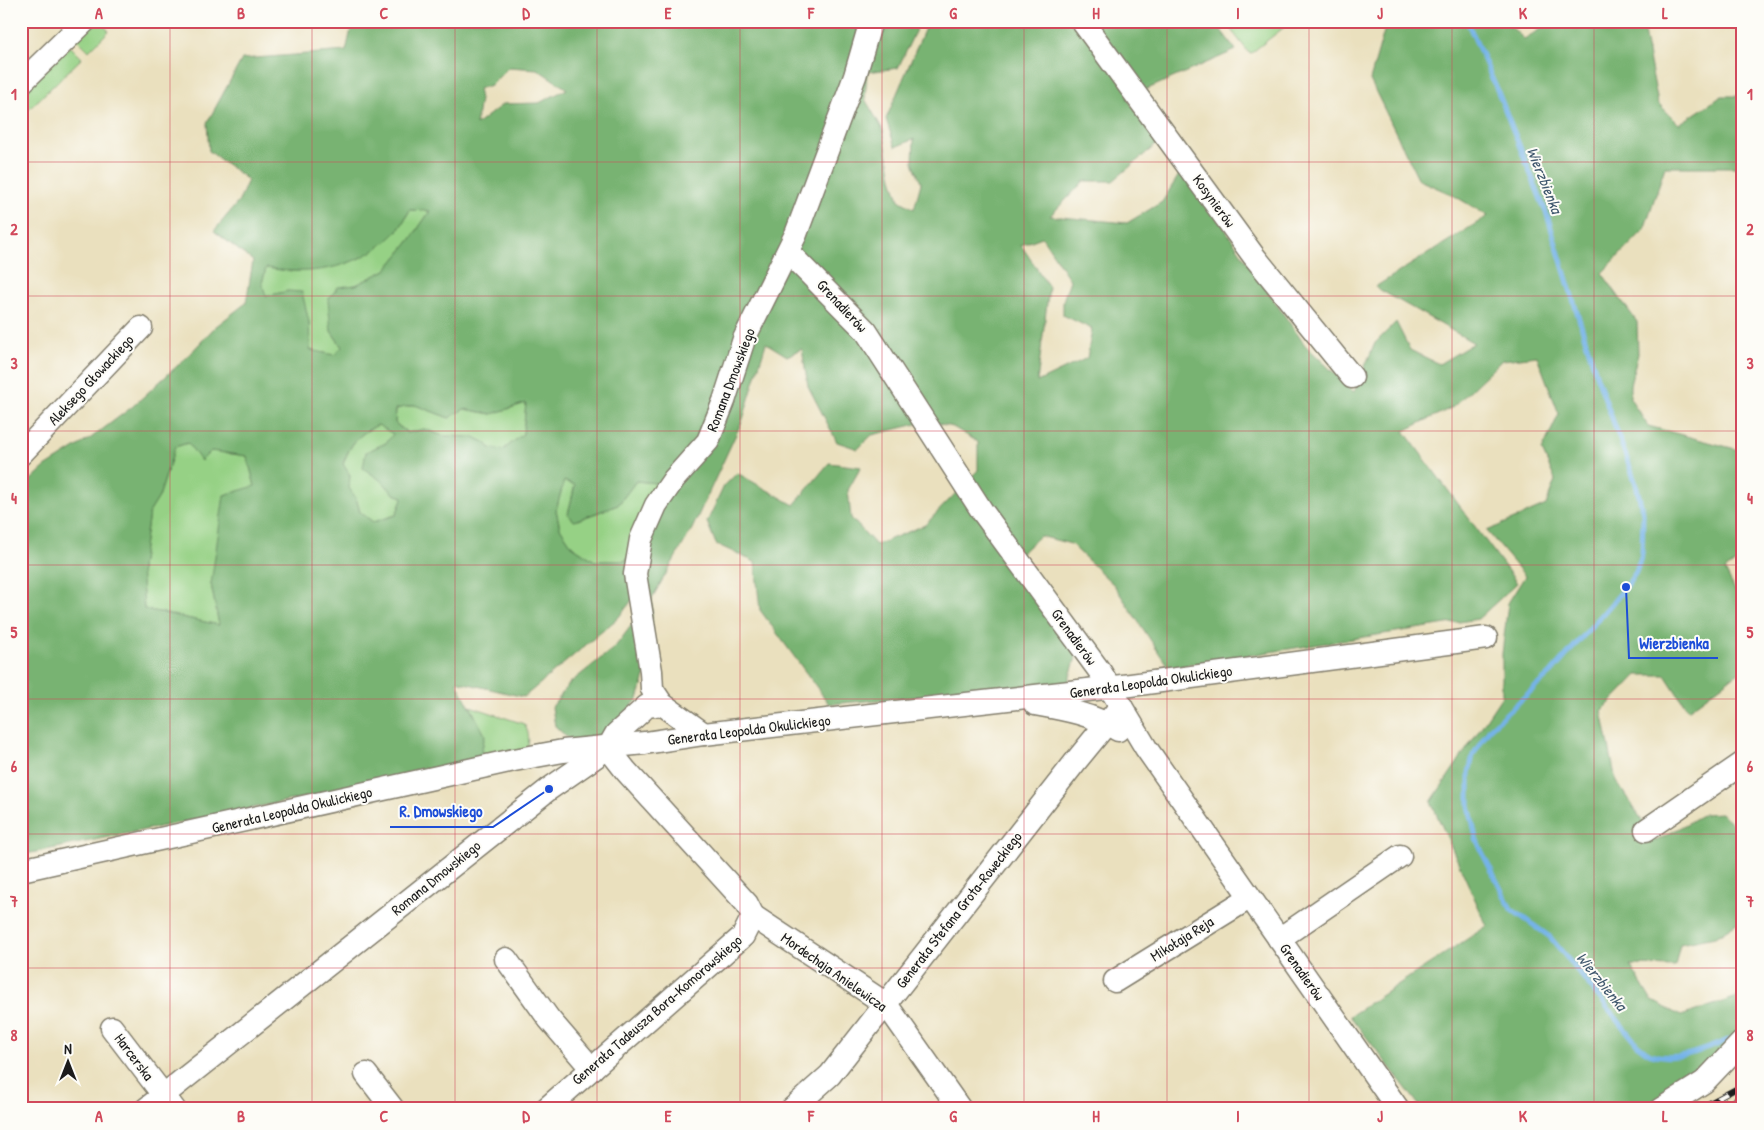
<svg xmlns="http://www.w3.org/2000/svg" width="1764" height="1130" viewBox="0 0 1764 1130" font-family="'Patrick Hand',sans-serif">
<style>
.green{fill:#96d185;stroke:#597650}
.forest{fill:#78b372;stroke:#4a6847;fill-rule:evenodd}
.lines{fill:none;stroke-linecap:round;stroke-linejoin:round}
.stream{stroke:#75b3e8;stroke-width:5}
.minor-casing{stroke:#837e6d;stroke-width:25}
.minor{stroke:#fff;stroke-width:22}
.rail-casing{stroke:#1c1c1c;stroke-width:5.5}
.rail{stroke:#fdfcf7;stroke-width:4;stroke-dasharray:11;stroke-linecap:butt}
.grid{fill:none;stroke:#d1495b;stroke-width:1;stroke-opacity:0.55}
.labels{text-anchor:middle;stroke-width:4;stroke-linejoin:round;paint-order:stroke}
.street-label{font-size:15px;fill:#1c1c1c;stroke:#fdfcf7}
.water-label{font-size:16px;font-style:italic;fill:#40586e;stroke:#fdfcf7}
.leader{fill:none;stroke:#1d4ed8;stroke-width:2}
.callout-dot{fill:#1d4ed8;stroke:#fdfcf7;stroke-width:2}
.callout-label{font-size:16px;text-anchor:middle;font-weight:bold;fill:#1d4ed8;stroke:#fdfcf7;stroke-width:4;stroke-linejoin:round;paint-order:stroke}
.neatline{fill:none;stroke:#d1495b;stroke-width:2}
.grid-label{font-size:16px;text-anchor:middle;font-weight:bold;fill:#d1495b}
</style>
<rect width="100%" height="100%" fill="#fdfcf7"/>
<filter id="ink" filterUnits="userSpaceOnUse"><feTurbulence type="fractalNoise" baseFrequency=".02" numOctaves="2"/><feDisplacementMap in="SourceGraphic" scale="10" xChannelSelector="R" yChannelSelector="G"/><feConvolveMatrix kernelMatrix="1 2 1 2 8 2 1 2 1" color-interpolation-filters="sRGB"/></filter>
<filter id="wash" filterUnits="userSpaceOnUse"><feTurbulence type="fractalNoise" baseFrequency=".0096" numOctaves="4" result="noise"/><feDisplacementMap in="SourceGraphic" scale="20" xChannelSelector="R" yChannelSelector="G"/><feGaussianBlur stdDeviation="1.12" result="paint"/><feColorMatrix in="noise" values="0 0 0 0 0 0 0 0 0 0 0 0 0 0 0 0 0 1.4 0 .05"/><feComposite in="paint" operator="in"/></filter>
<g filter="url(#wash)">
<rect width="100%" height="100%" fill="#eae0be"/>
<g class="green">
<path d="M 95,21 L 99,21 L 109,31 L 89,51 L 77,39 Z"/>
<path d="M 1224,21 L 1292,21 L 1250,54 Z"/>
<path d="M 70,46 L 82,58 L 26,112 L 21,106 L 21,93 Z"/>
<path d="M 410,210 L 430,211 L 411,239 L 386,270 L 356,285 L 338,288 L 331,331 L 342,347 L 334,355 L 310,350 L 309,322 L 288,291 L 266,297 L 262,283 L 266,268 L 293,271 L 312,270 L 348,263 L 399,229 Z"/>
<path d="M 526,403 L 523,434 L 503,450 L 490,448 L 486,443 L 474,437 L 443,436 L 424,429 L 408,433 L 395,423 L 396,409 L 415,405 L 449,418 L 464,409 L 492,414 Z"/>
<path d="M 378,425 L 394,434 L 386,443 L 366,452 L 364,468 L 383,482 L 394,494 L 403,497 L 396,515 L 373,522 L 360,512 L 356,498 L 348,488 L 350,475 L 343,465 C 350,444 358,434 378,425 Z"/>
<path d="M 188,443 L 211,451 L 247,456 L 255,486 L 211,584 L 219,625 L 144,609 L 141,568 L 149,513 L 159,497 L 175,447 Z"/>
<path d="M 564,481 L 575,485 L 568,514 L 575,521 L 618,505 L 636,481 L 656,483 L 657,496 L 634,550 L 625,561 L 595,561 L 572,546 L 560,528 L 556,510 Z"/>
<path d="M 470,706 L 524,724 C 529,732 530,741 527,749 L 479,762 L 485,735 Z"/>
</g>
<path class="forest" d="M 353,21 L 858,21 L 858,56 L 881,21 L 920,21 L 898,68 L 867,72 L 865,99 L 883,130 L 892,178 L 899,200 L 914,209 L 921,183 L 913,162 L 914,139 L 895,147 L 886,119 L 928,21 L 1214,21 L 1236,50 L 1127,98 L 1157,144 L 1113,181 L 1084,181 L 1050,216 L 1127,223 L 1162,202 L 1184,167 L 1245,259 L 1305,345 L 1354,392 L 1375,343 L 1396,322 L 1410,350 L 1439,364 L 1474,343 L 1375,287 L 1488,216 L 1453,195 L 1419,180 L 1370,80 L 1387,21 L 1505,21 L 1524,39 L 1554,21 L 1637,21 L 1644,32 L 1658,103 L 1679,124 L 1722,96 L 1743,96 L 1743,173 L 1736,167 L 1665,167 L 1644,230 L 1602,273 L 1637,322 L 1638,354 L 1630,385 L 1630,398 L 1648,426 L 1743,451 L 1743,557 L 1725,570 L 1743,606 L 1743,669 L 1688,710 L 1665,675 L 1637,675 L 1602,711 L 1616,781 L 1656,841 L 1704,814 L 1721,813 L 1743,834 L 1743,919 L 1715,937 L 1680,944 L 1675,966 L 1630,965 L 1651,1000 L 1681,1016 L 1743,995 L 1743,1044 L 1713,1068 L 1645,1109 L 1422,1109 L 1350,1016 L 1487,926 L 1431,802 L 1502,696 L 1502,654 L 1508,603 L 1525,576 L 1487,531 L 1546,505 L 1555,480 L 1542,450 L 1559,414 L 1537,356 L 1502,360 L 1453,407 L 1404,431 L 1517,583 L 1478,619 L 1169,668 L 1114,585 L 1071,544 L 1040,536 L 1020,554 L 1077,654 L 1068,683 L 1014,689 L 829,704 L 760,610 L 755,562 L 716,544 L 707,522 L 724,486 L 737,473 L 794,505 L 829,463 L 861,467 L 848,490 L 851,518 L 876,545 L 925,525 L 978,470 L 978,442 L 953,427 L 929,421 L 872,435 L 858,449 L 837,442 L 808,386 L 802,349 L 787,356 L 766,343 L 743,419 L 692,529 L 652,598 L 652,654 L 638,699 L 598,741 L 571,741 L 555,726 L 552,707 L 570,683 L 615,647 L 646,606 L 641,589 L 618,618 L 524,697 L 456,681 L 485,735 L 479,762 L 21,855 L 21,489 L 45,467 L 91,438 L 132,407 L 187,357 L 215,327 L 246,303 L 253,261 L 214,231 L 239,201 L 248,180 L 209,151 L 207,123 L 242,59 L 346,51 ZM 509,67 L 537,69 L 567,89 L 539,103 L 503,104 L 476,125 L 480,99 L 478,89 L 491,85 ZM 410,210 L 430,211 L 411,239 L 386,270 L 356,285 L 338,287 L 328,300 L 331,331 L 342,347 L 334,355 L 310,350 L 309,322 L 302,292 L 288,291 L 266,296 L 262,283 L 266,268 C 275,269 284,271 293,271 C 331,273 372,259 398,230 C 403,224 406,216 410,210 ZM 1042,237 L 1070,280 L 1063,301 L 1063,315 L 1092,329 L 1087,358 L 1037,382 L 1049,287 L 1021,245 ZM 526,403 L 523,434 L 503,450 L 490,448 L 486,443 L 474,437 L 443,436 L 424,429 L 407,433 L 395,423 L 396,409 L 415,405 L 449,418 L 464,409 L 492,414 ZM 378,425 L 393,434 L 386,443 L 366,452 L 363,468 L 383,482 L 394,494 L 403,497 L 396,515 L 373,522 L 360,512 L 356,498 L 349,488 L 350,475 L 343,464 C 350,444 358,434 378,425 ZM 188,443 L 201,461 L 211,451 L 247,456 L 255,486 L 224,495 L 211,584 L 219,625 L 144,609 L 141,568 L 149,513 L 159,497 L 175,447 ZM 564,481 L 575,485 L 568,514 L 574,521 L 618,505 L 636,481 L 656,483 L 657,496 L 634,550 L 625,561 L 595,561 L 572,546 L 560,528 L 556,510 Z"/>
<g class="lines">
<path class="stream" d="M 1467,21 L 1498,92 L 1547,215 L 1597,377 L 1636,484 L 1643,513 L 1642,554 L 1636,572 L 1626,587 L 1551,673 L 1490,728 L 1473,755 L 1469,773 L 1469,805 L 1476,838 L 1482,852 L 1511,909 L 1550,937 L 1638,1045 C 1642,1048 1646,1052 1651,1054 C 1678,1063 1708,1048 1733,1038"/>
</g>
</g>
<g filter="url(#ink)">
<g class="lines">
<defs>
<g id="minor">
<path d="M 1082,21 L 1253,255 L 1352,377"/>
<path d="M 21,83 L 85,21"/>
<path d="M 788,252 L 866,331 L 982,511 L 1101,673 L 1146,748 L 1398,1109"/>
<path d="M 21,454 L 141,328"/>
<path d="M 662,704 L 704,734"/>
<path d="M 1035,704 C 1063,709 1093,714 1118,730"/>
<path d="M 1646,830 L 1743,763"/>
<path d="M 21,870 L 514,760 L 563,751 L 645,743 L 704,734 L 1131,685 L 1486,638"/>
<path d="M 753,916 L 886,1004 L 960,1109"/>
<path d="M 1279,939 L 1400,856"/>
<path d="M 506,959 L 549,1019 L 592,1069"/>
<path d="M 1115,981 L 1249,898"/>
<path d="M 112,1028 L 174,1109"/>
<path d="M 366,1074 L 393,1109"/>
<path d="M 146,1109 L 549,789 L 608,748 L 616,734 L 647,706 L 662,704 L 652,689 L 651,671 L 635,574 L 641,539 L 656,505 L 674,479 L 708,441 L 724,401 L 744,339 L 796,234 L 855,76 L 871,21"/>
<path d="M 546,1109 L 743,936 L 753,916 L 747,904 L 626,771 L 608,748"/>
<path d="M 792,1109 L 830,1075 L 1076,761 L 1121,706"/>
<path d="M 1661,1109 L 1704,1082 L 1743,1041"/>
</g>
</defs>
<use href="#minor" class="minor-casing"/>
<use href="#minor" class="minor"/>
<defs>
<g id="rail">
<path d="M 1698,1109 L 1743,1085"/>
<path d="M 1719,1109 L 1743,1096"/>
</g>
</defs>
<use href="#rail" class="rail-casing"/>
<use href="#rail" class="rail"/>
</g>
</g>
<path class="grid" d="M 170,21 L 170,1109M 312,21 L 312,1109M 455,21 L 455,1109M 597,21 L 597,1109M 740,21 L 740,1109M 882,21 L 882,1109M 1024,21 L 1024,1109M 1167,21 L 1167,1109M 1309,21 L 1309,1109M 1452,21 L 1452,1109M 1594,21 L 1594,1109M 21,162 L 1743,162M 21,296 L 1743,296M 21,431 L 1743,431M 21,565 L 1743,565M 21,699 L 1743,699M 21,834 L 1743,834M 21,968 L 1743,968"/>
<g class="labels">
<g class="street-label">
<text transform="translate(1214 201) rotate(54)" y="5">Kosynierów</text>
<text transform="translate(842 306) rotate(47)" y="5">Grenadierów</text>
<text transform="translate(91 380) rotate(-47)" y="5">Aleksego Głowackiego</text>
<text transform="translate(731 380) rotate(-69)" y="5">Romana Dmowskiego</text>
<text transform="translate(1074 637) rotate(54)" y="5">Grenadierów</text>
<text transform="translate(1151 682) rotate(-8)" y="5">Generała Leopolda Okulickiego</text>
<text transform="translate(749 730) rotate(-7)" y="5">Generała Leopolda Okulickiego</text>
<text transform="translate(292 810) rotate(-13)" y="5">Generała Leopolda Okulickiego</text>
<text transform="translate(436 878) rotate(-39)" y="5">Romana Dmowskiego</text>
<text transform="translate(959 910) rotate(-52)" y="5">Generała Stefana Grota-Roweckiego</text>
<text transform="translate(1182 939) rotate(-32)" y="5">Mikołaja Reja</text>
<text transform="translate(834 972) rotate(35)" y="5">Mordechaja Anielewicza</text>
<text transform="translate(1302 972) rotate(55)" y="5">Grenadierów</text>
<text transform="translate(657 1010) rotate(-41)" y="5">Generała Tadeusza Bora-Komorowskiego</text>
<text transform="translate(134 1057) rotate(53)" y="5">Harcerska</text>
</g>
<g class="water-label">
<text transform="translate(1545 180) rotate(68)" y="6">Wierzbienka</text>
<text transform="translate(1602 981) rotate(51)" y="6">Wierzbienka</text>
</g>
</g>
<path class="leader" d="M1626 587L1629 658H1718M549 789L493 827H390"/>
<g class="callout-dot">
<circle cx="1626" cy="587" r="5"/>
<circle cx="549" cy="789" r="5"/>
</g>
<g class="callout-label">
<text x="1674" y="649">Wierzbienka</text>
<text x="441" y="817">R. Dmowskiego</text>
</g>
<rect width="1764" height="1130" fill="none" stroke="#fdfcf7" stroke-width="55"/>
<g transform="translate(68 1062)" stroke="#fdfcf7" stroke-width="4" paint-order="stroke">
<path d="M0-4L9 19L0 12L-9 19Z" fill="#1c1c1c"/>
<text y="-8" font-size="14" font-weight="bold" text-anchor="middle" fill="#1c1c1c">N</text>
</g>
<rect x="28" y="28" width="1708" height="1074" class="neatline"/>
<g class="grid-label">
<text x="99" y="19">A</text>
<text x="241" y="19">B</text>
<text x="384" y="19">C</text>
<text x="526" y="19">D</text>
<text x="668" y="19">E</text>
<text x="811" y="19">F</text>
<text x="953" y="19">G</text>
<text x="1096" y="19">H</text>
<text x="1238" y="19">I</text>
<text x="1380" y="19">J</text>
<text x="1523" y="19">K</text>
<text x="1665" y="19">L</text>
<text x="14" y="100">1</text>
<text x="1750" y="100">1</text>
<text x="14" y="235">2</text>
<text x="1750" y="235">2</text>
<text x="14" y="369">3</text>
<text x="1750" y="369">3</text>
<text x="14" y="504">4</text>
<text x="1750" y="504">4</text>
<text x="14" y="638">5</text>
<text x="1750" y="638">5</text>
<text x="14" y="772">6</text>
<text x="1750" y="772">6</text>
<text x="14" y="907">7</text>
<text x="1750" y="907">7</text>
<text x="14" y="1041">8</text>
<text x="1750" y="1041">8</text>
<text x="99" y="1122">A</text>
<text x="241" y="1122">B</text>
<text x="384" y="1122">C</text>
<text x="526" y="1122">D</text>
<text x="668" y="1122">E</text>
<text x="811" y="1122">F</text>
<text x="953" y="1122">G</text>
<text x="1096" y="1122">H</text>
<text x="1238" y="1122">I</text>
<text x="1380" y="1122">J</text>
<text x="1523" y="1122">K</text>
<text x="1665" y="1122">L</text>
</g>
</svg>
